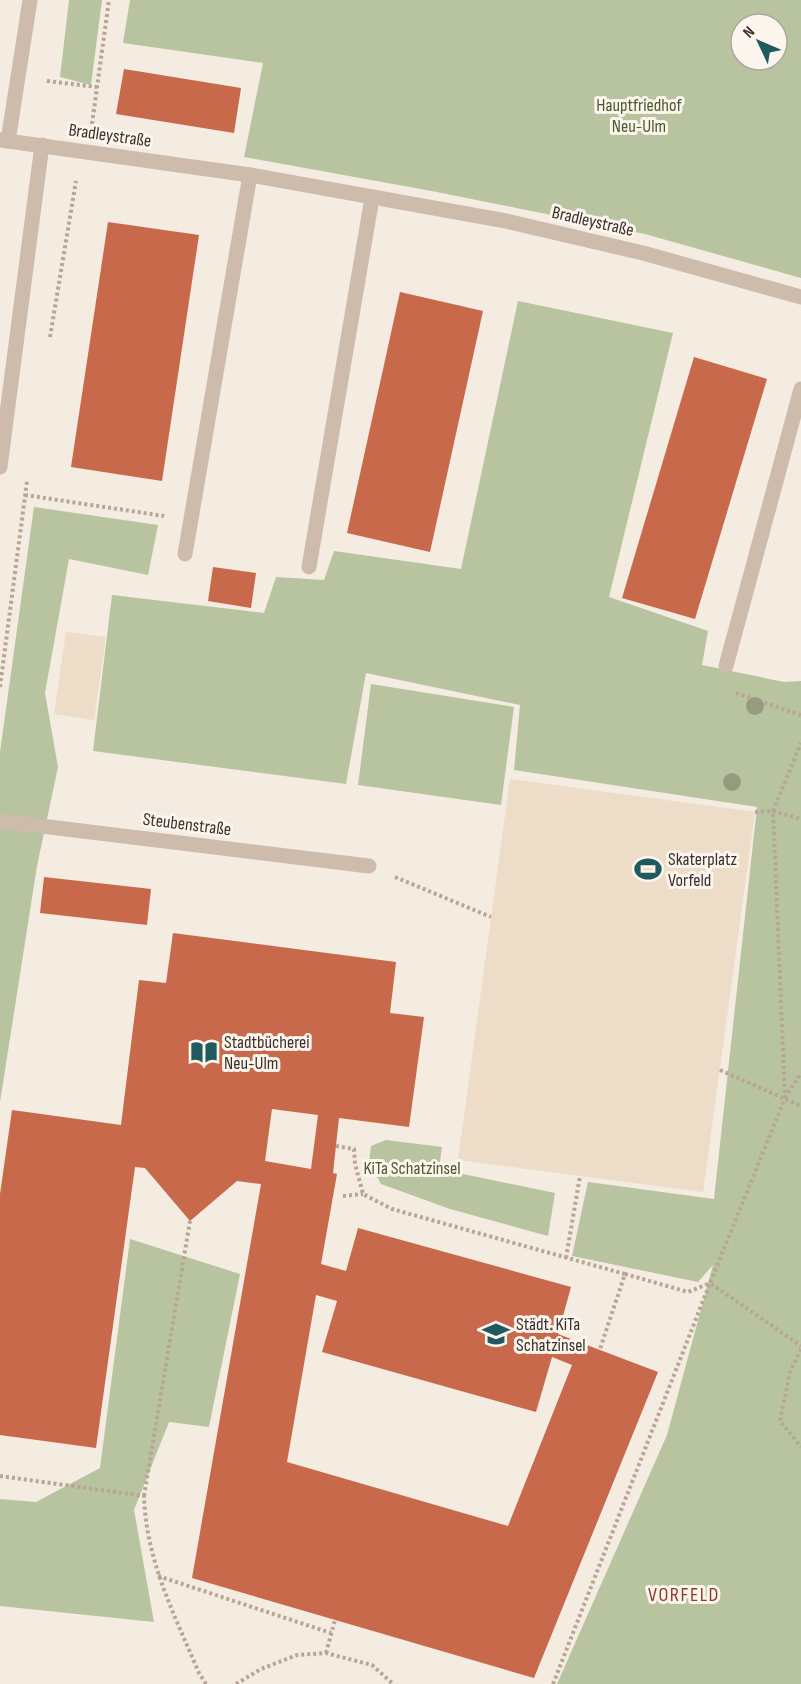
<svg xmlns="http://www.w3.org/2000/svg" width="801" height="1684" viewBox="0 0 801 1684" font-family="'Sofia Sans Condensed',sans-serif">
<style>
.green{fill:#b8c4a0;fill-rule:evenodd}
.plaza{fill:#ecdcc8}
.building{fill:#c8694b;fill-rule:evenodd}
.lines{fill:none;stroke-linecap:round;stroke-linejoin:round}
.path{stroke:#b9a596;stroke-width:4;stroke-dasharray:3 3;stroke-linecap:butt}
.service{stroke:#cdbbac;stroke-width:15}
.minor{stroke:#cdbbac;stroke-width:15}
.tree{fill:#969b7f}
.labels{text-anchor:middle;stroke-width:6;stroke-linejoin:round;paint-order:stroke}
.park-label{font-size:18px;fill:#4a5a2e;stroke:#fbf5ee}
.street-label{font-size:18px;fill:#3b302b;stroke:#fbf5ee}
.poi-label{font-size:18px;fill:#3b302b;stroke:#fbf5ee;text-anchor:start}
.neighbourhood-label{font-size:20px;letter-spacing:1.5px;fill:#8c3b22;stroke:#fbf5ee}
</style>
<rect width="100%" height="100%" fill="#f4ebe1"/>
<g class="green">
<path d="M 69,0 L 102,0 L 91,85 L 60,77 Z"/>
<path d="M 130,0 L 801,0 L 801,278 L 645,234 L 437,192 L 244,157 L 263,63 L 123,43 ZM 741,24 L 777,24 L 777,60 L 741,60 Z"/>
<path d="M 518,301 L 673,333 L 609,597 L 708,631 L 702,665 L 784,682 L 801,681 L 801,1684 L 557,1684 L 667,1435 L 713,1265 L 698,1282 L 572,1256 L 588,1182 L 714,1199 L 757,807 L 514,770 L 520,705 L 366,673 L 346,784 L 93,751 L 112,595 L 264,613 L 276,577 L 324,580 L 334,551 L 461,569 Z"/>
<path d="M 34,507 L 158,525 L 148,575 L 69,559 L 45,693 L 58,767 L 37,866 L 0,1102 L 0,752 Z"/>
<path d="M 371,684 L 514,707 L 501,805 L 358,785 Z"/>
<path d="M 386,1140 L 442,1147 L 439,1169 L 555,1193 L 548,1236 L 450,1209 L 381,1184 L 369,1162 L 371,1146 Z"/>
<path d="M 130,1239 L 240,1274 L 209,1427 L 169,1422 L 134,1510 L 154,1622 L 0,1606 L 0,1499 L 36,1502 L 100,1468 Z"/>
</g>
<g class="plaza">
<path d="M 66,632 L 106,637 L 94,720 L 54,714 Z"/>
<path d="M 510,779 L 755,812 L 703,1192 L 458,1160 Z"/>
</g>
<g class="building">
<path d="M 124,69 L 241,88 L 234,133 L 116,114 Z"/>
<path d="M 108,222 L 199,235 L 162,481 L 71,467 Z"/>
<path d="M 400,292 L 483,311 L 430,552 L 347,533 Z"/>
<path d="M 694,357 L 767,379 L 695,619 L 622,598 Z"/>
<path d="M 213,567 L 256,573 L 251,608 L 208,601 Z"/>
<path d="M 44,877 L 151,889 L 147,925 L 40,913 Z"/>
<path d="M 173,933 L 396,962 L 390,1013 L 424,1017 L 409,1127 L 339,1118 L 333,1173 L 337,1174 L 321,1264 L 346,1271 L 358,1228 L 571,1287 L 558,1334 L 658,1372 L 534,1678 L 192,1578 L 261,1184 L 237,1181 L 190,1221 L 145,1168 L 135,1167 L 96,1448 L 0,1435 L 0,1194 L 12,1110 L 121,1125 L 139,980 L 166,983 ZM 272,1109 L 318,1115 L 311,1169 L 265,1161 ZM 316,1295 L 337,1301 L 322,1352 L 536,1412 L 552,1357 L 572,1365 L 508,1526 L 287,1462 Z"/>
</g>
<g class="lines">
<g class="path">
<path d="M 47,81 L 97,87"/>
<path d="M 92,124 L 109,0"/>
<path d="M 50,337 L 76,181"/>
<path d="M 25,495 L 164,516"/>
<path d="M 0,687 L 27,481"/>
<path d="M 736,693 L 801,715"/>
<path d="M 755,812 L 773,811 L 801,819"/>
<path d="M 395,877 L 491,917"/>
<path d="M 720,1070 L 801,1106"/>
<path d="M 785,1098 L 801,1073"/>
<path d="M 336,1146 L 354,1149 L 355,1164 L 363,1194 L 392,1209 L 625,1274 L 600,1349"/>
<path d="M 343,1196 L 363,1194"/>
<path d="M 566,1258 L 580,1176"/>
<path d="M 625,1274 L 688,1292 L 710,1283 L 785,1098 L 773,811 L 801,743"/>
<path d="M 801,1349 L 790,1372 L 780,1421 L 801,1447"/>
<path d="M 0,1476 L 144,1496 C 146,1560 174,1614 199,1673 L 206,1684"/>
<path d="M 144,1496 L 190,1221"/>
<path d="M 158,1576 L 331,1633"/>
<path d="M 326,1653 L 335,1620"/>
<path d="M 236,1684 L 261,1669 L 297,1655 L 326,1653 L 372,1665 L 393,1684"/>
<path d="M 553,1684 L 710,1283 L 801,1346"/>
</g>
<g class="service">
<path d="M 185,554 L 250,175"/>
<path d="M 309,567 L 372,198"/>
<path d="M 726,666 L 801,389"/>
<path d="M 0,821 L 369,866"/>
</g>
<g class="minor">
<path d="M 0,140 L 250,175 L 506,221 L 643,253 L 801,297"/>
<path d="M 8,141 L 30,0"/>
<path d="M 0,467 L 42,145"/>
</g>
</g>
<g class="tree">
<circle cx="755" cy="706" r="9"/>
<circle cx="732" cy="782" r="9"/>
</g>
<defs>
<symbol id="stadium-bare" viewBox="-9 -9 18 18"><path d="M0-5a6.5 5 0 1 0 0 10a6.5 5 0 1 0 0-10ZM-3.5-1.8h7v3.6h-7Z" fill="#1f5a5e" stroke="#fbf5ee" stroke-width="2.5" paint-order="stroke"/></symbol>
<symbol id="library-bare" viewBox="-9 -9 18 18"><path d="M-6-4Q-3-5.5-.7-3.5V5Q-3 3-6 4ZM6-4Q3-5.5 .7-3.5V5Q3 3 6 4Z" fill="#1f5a5e" stroke="#fbf5ee" stroke-width="2.5" paint-order="stroke"/></symbol>
<symbol id="school-bare" viewBox="-9 -9 18 18"><path d="M0-5L7-2L0 1L-7-2ZM-4 1L0 2.5L4 1V4Q0 6-4 4Z" fill="#1f5a5e" stroke="#fbf5ee" stroke-width="2.5" paint-order="stroke"/></symbol>
</defs>
<g fill-rule="evenodd">
<use href="#stadium-bare" x="629" y="850" width="38" height="38"/>
<use href="#library-bare" x="185" y="1033" width="38" height="38"/>
<use href="#school-bare" x="477" y="1315" width="38" height="38"/>
</g>
<g class="labels">
<g class="park-label">
<text x="639" y="111">Hauptfriedhof<tspan x="639" dy="21">Neu-Ulm</tspan></text>
<text x="412" y="1174">KiTa Schatzinsel</text>
</g>
<g class="street-label">
<text transform="translate(110 135) rotate(8)" y="6">Bradleystraße</text>
<text transform="translate(593 221) rotate(13)" y="6">Bradleystraße</text>
<text transform="translate(187 824) rotate(7)" y="6">Steubenstraße</text>
</g>
<g class="poi-label">
<text x="668" y="865">Skaterplatz<tspan x="668" dy="21">Vorfeld</tspan></text>
<text x="224" y="1048">Stadtbücherei<tspan x="224" dy="21">Neu-Ulm</tspan></text>
<text x="516" y="1330">Städt. KiTa<tspan x="516" dy="21">Schatzinsel</tspan></text>
</g>
<g class="neighbourhood-label">
<text x="684" y="1601">VORFELD</text>
</g>
</g>
<g transform="translate(759 42) rotate(314)"><circle r="28" fill="#fbf5ee" stroke="#aea6a0" stroke-width="1.5"/>
<path d="M0-4.5L10 22L0 15L-10 22Z" fill="#1f5a5e"/>
<text y="-9" font-size="16" font-weight="bold" text-anchor="middle" fill="#3b302b">N</text>
</g>
</svg>
